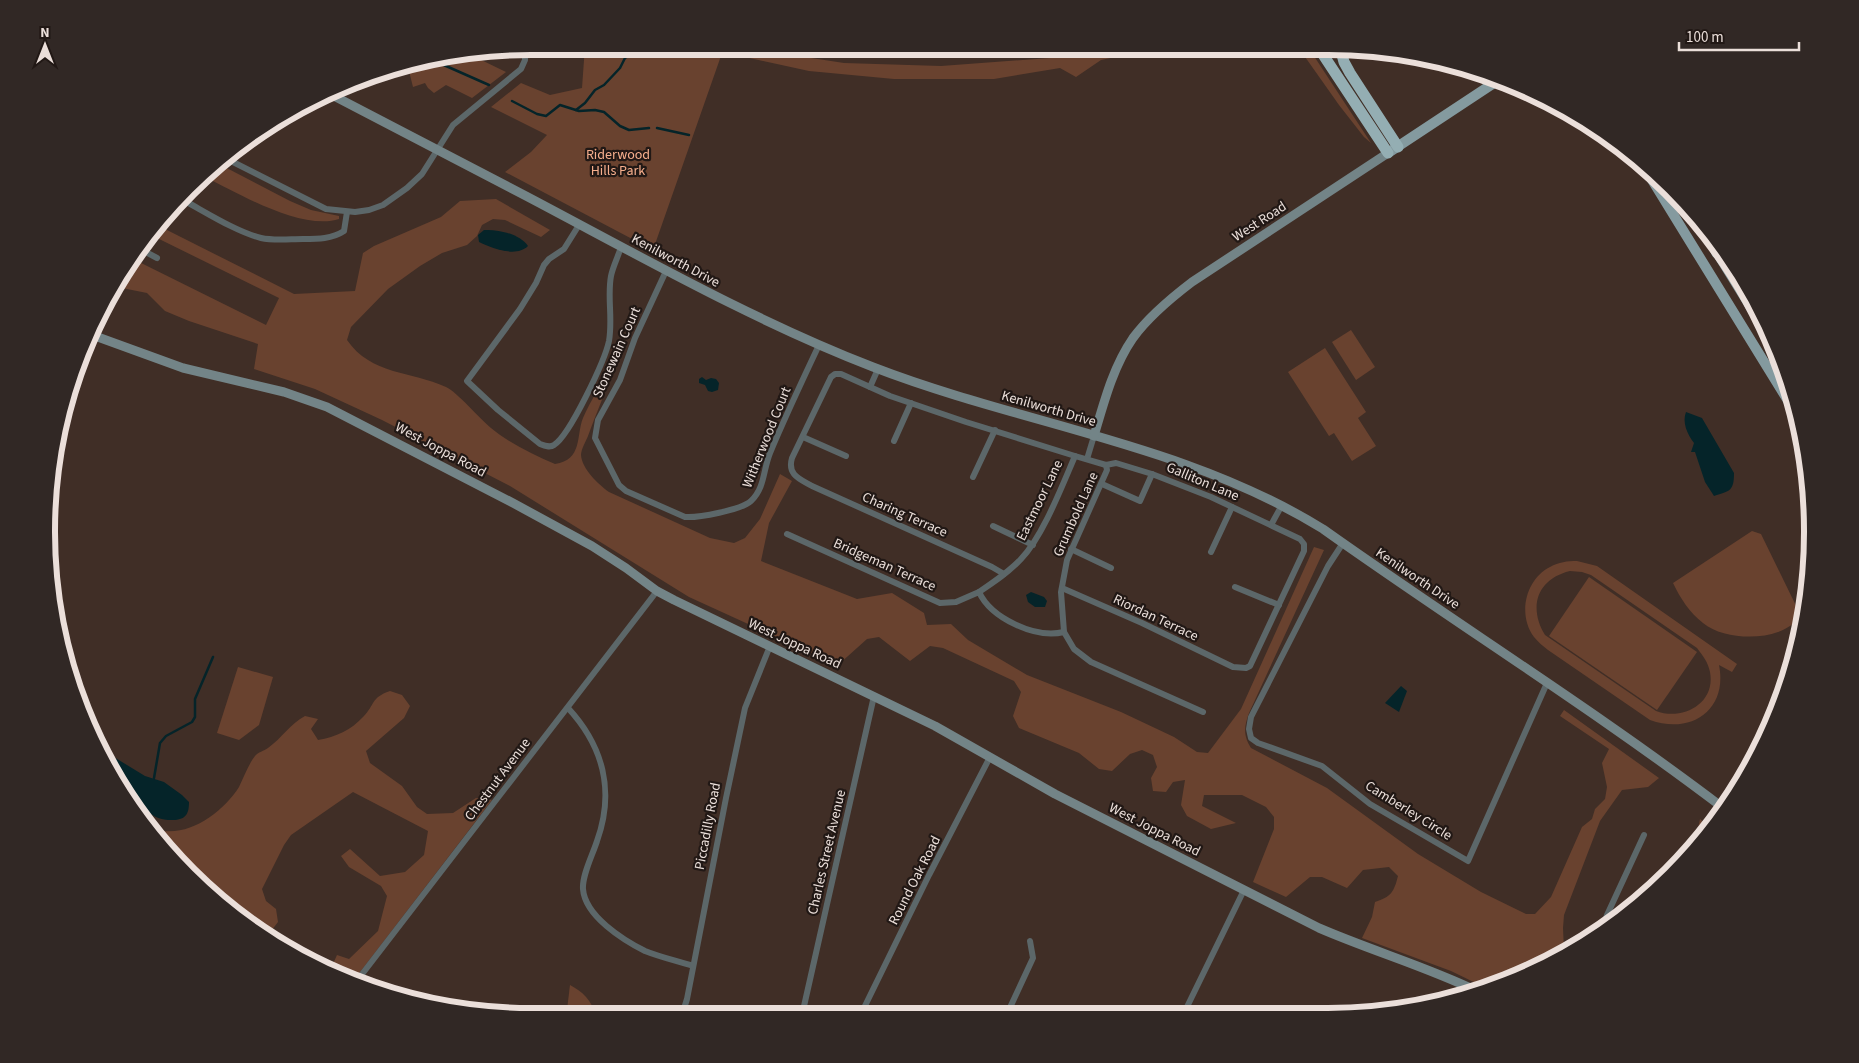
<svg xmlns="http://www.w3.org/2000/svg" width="1859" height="1063" viewBox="0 0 1859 1063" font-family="'Source Sans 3',sans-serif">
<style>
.green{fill:#69422f;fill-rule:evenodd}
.water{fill:#052429}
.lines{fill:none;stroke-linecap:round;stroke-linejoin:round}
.stream{stroke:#052429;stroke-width:2.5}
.street{stroke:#5c6769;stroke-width:6}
.secondary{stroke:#738487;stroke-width:9}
.primary{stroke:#849a9f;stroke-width:10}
.highway{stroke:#94aeb3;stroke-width:11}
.labels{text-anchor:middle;stroke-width:4.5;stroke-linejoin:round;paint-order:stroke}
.park-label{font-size:14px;fill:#f7af8d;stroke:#211815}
.street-label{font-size:14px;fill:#ebdfda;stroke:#211815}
.rim{fill:none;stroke:#ebdfda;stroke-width:6}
</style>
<rect width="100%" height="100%" fill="#402e26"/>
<g class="green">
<path d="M 585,46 L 703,46 L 722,53 L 653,250 L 505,172 L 531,152 L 547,135 L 491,107 L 521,83 L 550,95 L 582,88 Z"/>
<path d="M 1096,47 L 1145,47 L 1135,50 L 1130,54 L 1101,60 L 1076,77 L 1060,68 L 994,79 L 894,79 L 809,71 L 745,57 L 735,48 L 753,49 L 844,63 L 941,66 L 1064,57 L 1085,53 Z"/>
<path d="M 1289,47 L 1308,47 L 1371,143 L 1364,137 L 1339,105 L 1303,54 Z"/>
<path d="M 473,56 L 506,72 L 472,98 L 446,85 L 434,93 L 428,88 L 425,83 L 413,87 L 408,67 Z"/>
<path d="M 219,164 L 290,201 L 311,210 L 339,216 L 339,219 C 303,231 239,194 207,178 Z"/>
<path d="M 496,199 L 550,230 L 541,237 L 505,220 L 493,219 L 482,225 L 477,236 L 467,245 L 442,253 L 420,266 L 388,289 L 351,327 L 347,340 C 371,375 411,371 446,387 C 457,392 480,419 491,428 C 509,443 534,455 555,464 C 583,460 576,435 583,418 C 591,400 602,382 613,367 C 607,390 596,413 588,436 C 586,441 581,449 581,455 C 582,469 598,484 609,492 L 710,538 L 734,543 L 745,538 L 760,519 L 780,474 L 792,481 L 769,523 L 761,561 L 857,599 L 892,593 L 924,613 L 927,625 L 951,624 L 968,640 L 1027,675 L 1121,712 L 1174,737 L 1197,752 L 1208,753 L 1241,709 L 1314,547 L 1324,550 L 1249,713 C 1244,727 1243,735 1251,748 L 1327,788 L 1418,854 L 1481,892 L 1526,914 L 1535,914 L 1551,897 L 1582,827 L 1592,819 L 1595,809 L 1605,799 L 1607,787 L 1602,763 L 1609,749 L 1560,716 L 1564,710 L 1659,778 L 1648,787 L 1622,790 L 1600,821 L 1564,915 L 1563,928 L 1564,951 L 1488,989 L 1451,971 L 1362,938 L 1372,917 L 1375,902 C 1391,897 1394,892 1398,876 L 1389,867 L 1363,870 L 1347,888 L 1322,877 L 1310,877 L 1286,897 L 1253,882 L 1274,829 L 1274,817 L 1266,807 L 1242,795 L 1204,795 L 1202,806 L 1236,823 L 1211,829 L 1187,816 L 1181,805 L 1185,780 L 1173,782 L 1166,792 L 1153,791 L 1151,778 L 1157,767 L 1153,755 L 1142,750 L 1130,754 L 1112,771 L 1099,769 L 1079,753 L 1019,728 L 1013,716 L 1021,692 L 1014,681 L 943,648 L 930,646 L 910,661 L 879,637 L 867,639 L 838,665 L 689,597 L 510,486 L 382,420 L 315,389 L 254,369 L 258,344 L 189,321 L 165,311 L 147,293 L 117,287 L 131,258 L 266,325 L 279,298 L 153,236 L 161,227 L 294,294 L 355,291 L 363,253 L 374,246 L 441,217 L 460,201 Z"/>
<path d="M 1351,330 L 1375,367 L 1356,380 L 1332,342 Z"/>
<path d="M 1325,348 L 1366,412 L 1358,418 L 1376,446 L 1352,461 L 1334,433 L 1329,436 L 1288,372 Z"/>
<path d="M 1752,531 L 1761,534 L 1802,618 C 1794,623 1787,629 1778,632 C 1757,640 1721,638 1703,623 C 1690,613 1680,598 1673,583 Z"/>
<path d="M 1577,561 L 1597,566 L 1737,664 L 1732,672 L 1719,665 C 1728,710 1691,735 1650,720 L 1548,650 C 1543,646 1538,642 1534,637 C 1517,614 1526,579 1550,567 C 1559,562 1567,561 1577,561 ZM 1570,571 L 1582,572 L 1591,575 L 1697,648 C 1703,656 1708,662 1710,672 C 1716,704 1682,721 1656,711 L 1545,635 C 1528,607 1537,579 1570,571 Z"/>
<path d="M 1589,577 L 1697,652 L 1657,710 L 1549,636 Z"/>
<path d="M 238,667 L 273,677 L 259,725 L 239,740 L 217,733 Z"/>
<path d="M 390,691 L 402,695 L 410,706 L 404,718 L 366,751 L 370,763 L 402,786 L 417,807 L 427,814 L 453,813 L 476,798 L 492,800 L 357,976 C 346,976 338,977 332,966 L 337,955 L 349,959 L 378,931 L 387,896 L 381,886 L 349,867 L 341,856 L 350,849 L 380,876 L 405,872 L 424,855 L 428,831 L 353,792 L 291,835 L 284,845 L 262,889 L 266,901 L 276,909 L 278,922 L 268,935 L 246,916 L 248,913 L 240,911 L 166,851 L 152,828 C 184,841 222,814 239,787 C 244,777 248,765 255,756 C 258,752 264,751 268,748 C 282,738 290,724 305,716 L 318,719 L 311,729 L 318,740 C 336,737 351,730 363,717 C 376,704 370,698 390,691 Z"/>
<path d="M 1700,819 L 1708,826 L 1695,843 Z"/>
<path d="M 570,985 C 583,992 591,1000 596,1015 L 570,1015 L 567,1010 Z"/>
</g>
<g class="water">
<path d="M 484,230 C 498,229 520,234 528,246 C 516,258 492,248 479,242 L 478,235 Z"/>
<path d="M 702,377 L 706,380 L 711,378 L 716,379 L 719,383 L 718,390 L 712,392 L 708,391 L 705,385 L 699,383 L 699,379 Z"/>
<path d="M 1686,412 L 1702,418 L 1734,473 C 1734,491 1730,491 1714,496 L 1705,482 L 1695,452 L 1691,452 L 1694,443 C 1687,434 1682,422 1686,412 Z"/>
<path d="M 1031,592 L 1044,597 L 1047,601 L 1045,607 L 1035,607 L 1028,602 L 1026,595 Z"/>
<path d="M 1401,686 L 1407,691 L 1399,712 L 1385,703 Z"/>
<path d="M 104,751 L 145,776 L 164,782 L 182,795 L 189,802 C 189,812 187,819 175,820 C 149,821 145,808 132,788 C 128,783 123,779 119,774 C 113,768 109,758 104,751 Z"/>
</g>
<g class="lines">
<g class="stream">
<path d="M 437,62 L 489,85"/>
<path d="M 512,101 L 537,114 L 546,116 L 560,105 L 579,111 L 595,110 L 604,112 L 620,126 L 629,130 L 649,128"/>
<path d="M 576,110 L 585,103 L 595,90 L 604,85 L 620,68 L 625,58 L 646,46"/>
<path d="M 657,128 L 689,135"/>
<path d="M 154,778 L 160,743 L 166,736 L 192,722 L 195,717 L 195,699 L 213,657"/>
</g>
<g class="street">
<path d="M 225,158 L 326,209 L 355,212 L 369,210 L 383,205 L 407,188 L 422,174 L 453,125 L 521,69 L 525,60 L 525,47"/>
<path d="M 185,201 C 207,213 237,232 261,238 C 274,241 290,239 303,239 C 318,239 332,239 344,231 L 347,212"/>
<path d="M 579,225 L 564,249 L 549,259 L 544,265 L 536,283 L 520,309 L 467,381 L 498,410 L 540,444 C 545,446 550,448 554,445 C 570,435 605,360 609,341 C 613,318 607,297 611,276 C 613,266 618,257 621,247"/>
<path d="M 140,249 L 157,258"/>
<path d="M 666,271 L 635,338 L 620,380 L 598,420 L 595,438 L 619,485 L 626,491 L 685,517 C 698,518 741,510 751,501 C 765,488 763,470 770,453 C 785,417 802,381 819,345"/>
<path d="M 870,387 L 878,369"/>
<path d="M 803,437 L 846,456"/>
<path d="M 894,441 L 911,403"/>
<path d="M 1087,459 L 1094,436"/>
<path d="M 1106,465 L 1107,470 L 1067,560 L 1061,592 L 1064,632 L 1074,649 L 1091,662 L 1203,712"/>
<path d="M 973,477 L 995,430"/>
<path d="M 1102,484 L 1140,501 L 1152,474"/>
<path d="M 1271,525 L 1282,505"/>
<path d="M 993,526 L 1033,545"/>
<path d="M 787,534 L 940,603 L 956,602 L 979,592 C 991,618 1035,639 1064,632"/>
<path d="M 1343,543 L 1328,566 L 1251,717 L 1249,729 L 1251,738 L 1258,743 L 1322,766 L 1370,804 L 1468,861 L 1547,683"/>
<path d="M 1071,549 L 1111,568"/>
<path d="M 1211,552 L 1232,507"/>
<path d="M 1004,574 L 992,567 L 812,486 C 800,479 787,475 792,458 L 831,377 L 835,374 L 841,374 L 890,396 L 966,422 L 1075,456 L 1106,465 L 1116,463 L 1152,474 L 1211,497 L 1300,539 L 1304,544 L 1304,551 L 1250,666 L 1246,668 L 1233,667 L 1142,623 L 1062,588"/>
<path d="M 1235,587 L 1279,605"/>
<path d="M 979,592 C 994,582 1009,572 1021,559 C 1043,536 1062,486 1075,456"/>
<path d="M 568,708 C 603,746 615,791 597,841 C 593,854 582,875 583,889 C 585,916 623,940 645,951 C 660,957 677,961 693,966"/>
<path d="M 1603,930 L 1607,915 L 1644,835"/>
<path d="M 356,982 L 657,591"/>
<path d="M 1184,1013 L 1244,890"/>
<path d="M 861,1014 L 929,875 L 990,757"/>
<path d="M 1007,1014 L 1033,958 L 1030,941"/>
<path d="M 682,1015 L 687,999 L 726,798 L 745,708 L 770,646"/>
<path d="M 802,1015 L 874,696"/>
</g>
<g class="secondary">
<path d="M 332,95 C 396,129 461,162 526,196 C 640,256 752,320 873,367 C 1023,425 1184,443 1323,529 C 1455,623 1593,709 1722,807"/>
<path d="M 95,336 L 183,368 L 284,392 L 327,407 L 513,503 L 592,546 L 626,568 L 657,591 L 674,600 L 935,726 L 1055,794 L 1319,928 C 1372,951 1428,967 1479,992"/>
<path d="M 1094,436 C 1104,402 1113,367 1133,338 C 1149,316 1171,298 1192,282 L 1388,153"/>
</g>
<g class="primary">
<path d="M 1388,153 L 1497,81"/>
<path d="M 1641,162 L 1798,417"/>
<path d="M 1695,217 L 1773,343"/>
</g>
<g class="highway">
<path d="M 860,47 L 903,49 L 980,47"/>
<path d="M 1318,47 L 1388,153"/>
<path d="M 1340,47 L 1344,62 L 1350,73 L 1398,147"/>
<path d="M 1708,232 L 1717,253"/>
</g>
</g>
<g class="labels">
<g class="park-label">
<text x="618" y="159">Riderwood<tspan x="618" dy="16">Hills Park</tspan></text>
</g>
<g class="street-label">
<text transform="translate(1259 221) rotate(-33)" y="5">West Road</text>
<text transform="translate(676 260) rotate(28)" y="5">Kenilworth Drive</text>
<text transform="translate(616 352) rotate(-66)" y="5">Stonewain Court</text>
<text transform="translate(1049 408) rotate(16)" y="5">Kenilworth Drive</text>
<text transform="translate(766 437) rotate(-68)" y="5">Witherwood Court</text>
<text transform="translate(441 449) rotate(28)" y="5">West Joppa Road</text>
<text transform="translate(1203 481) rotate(23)" y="5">Galliton Lane</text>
<text transform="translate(1039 500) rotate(-64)" y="5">Eastmoor Lane</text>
<text transform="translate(905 514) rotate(24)" y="5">Charing Terrace</text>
<text transform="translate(1075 514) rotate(-66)" y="5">Grumbold Lane</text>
<text transform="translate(885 564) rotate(24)" y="5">Bridgeman Terrace</text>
<text transform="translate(1418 578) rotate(34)" y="5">Kenilworth Drive</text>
<text transform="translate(1156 617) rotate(25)" y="5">Riordan Terrace</text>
<text transform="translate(795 643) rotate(25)" y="5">West Joppa Road</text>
<text transform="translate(497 779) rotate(-53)" y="5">Chestnut Avenue</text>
<text transform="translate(1409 810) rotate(32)" y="5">Camberley Circle</text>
<text transform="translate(707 826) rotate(-79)" y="5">Piccadilly Road</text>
<text transform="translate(1155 829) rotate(27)" y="5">West Joppa Road</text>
<text transform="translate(826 852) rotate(-77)" y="5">Charles Street Avenue</text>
<text transform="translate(914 880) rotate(-63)" y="5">Round Oak Road</text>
</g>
</g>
<path d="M0 0H1859V1063H0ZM531 55H1328A476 476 0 0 1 1804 531V532A476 476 0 0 1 1328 1008H531A476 476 0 0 1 55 532V531A476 476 0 0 1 531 55Z" fill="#312825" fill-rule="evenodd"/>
<path class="rim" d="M531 55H1328A476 476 0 0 1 1804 531V532A476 476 0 0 1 1328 1008H531A476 476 0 0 1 55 532V531A476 476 0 0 1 531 55Z"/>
<g transform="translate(45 45)" stroke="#211815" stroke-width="4" paint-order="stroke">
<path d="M0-4L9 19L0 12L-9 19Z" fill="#ebdfda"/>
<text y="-8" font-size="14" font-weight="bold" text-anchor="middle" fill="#ebdfda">N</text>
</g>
<path d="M1679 42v8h120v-8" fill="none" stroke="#ebdfda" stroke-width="2.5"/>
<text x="1686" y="42" font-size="15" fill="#ebdfda" stroke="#211815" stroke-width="4" paint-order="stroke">100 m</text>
</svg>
